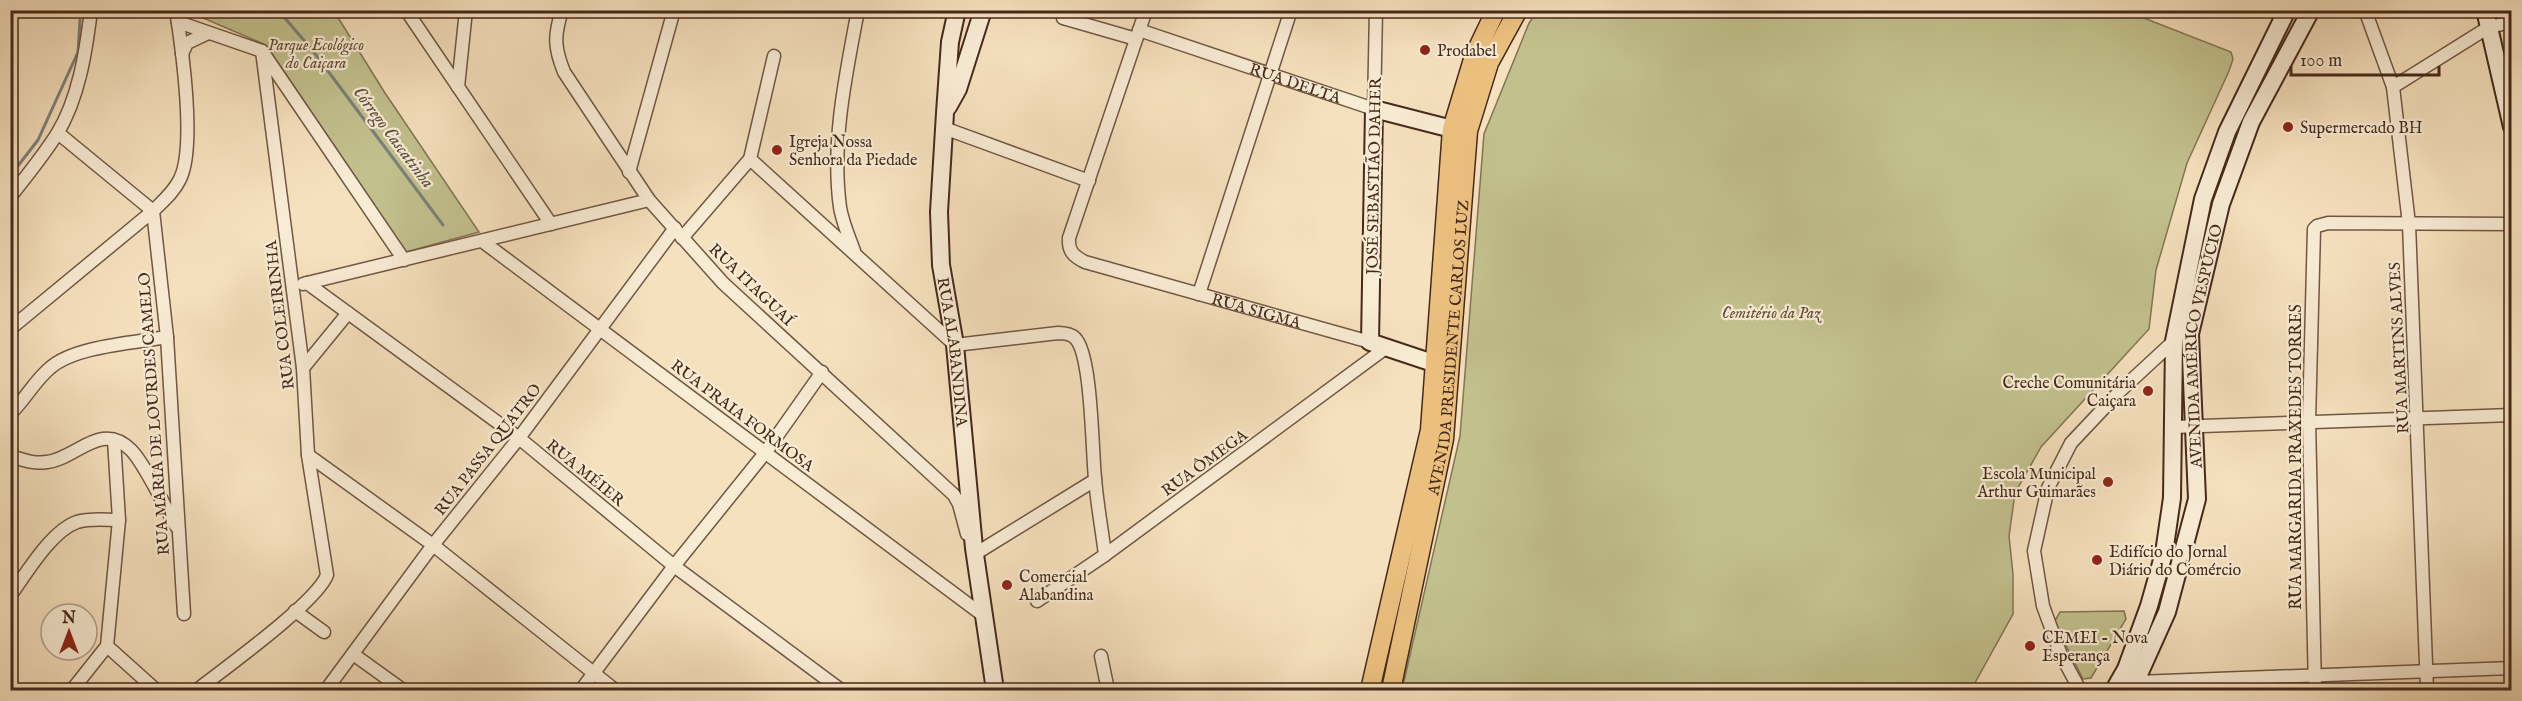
<svg xmlns="http://www.w3.org/2000/svg" width="2522" height="701" viewBox="0 0 2522 701" font-family="'IM FELL English',serif">
<style>
.green{fill:#c2c18e;stroke:#847554;stroke-width:1.5}
.lines{fill:none;stroke-linecap:round;stroke-linejoin:round}
.stream{stroke:#7c817b;stroke-width:3}
.street-casing{stroke:#715744;stroke-width:15}
.secondary-casing{stroke:#45291b;stroke-width:20}
.primary-casing{stroke:#45291b;stroke-width:21}
.street{stroke:#f9ecd5;stroke-width:12}
.secondary{stroke:#f9ecd5;stroke-width:16}
.primary{stroke:#ebc07f;stroke-width:18}
.poi-dot{fill:#8f2418;stroke:#f9ecd5;stroke-width:2}
.labels{text-anchor:middle;stroke-width:4.5;stroke-linejoin:round;paint-order:stroke}
.park-label{font-size:16px;font-style:italic;fill:#644f38;stroke:#f9ecd5}
.poi-label{font-size:16px;fill:#45291b;stroke:#f9ecd5;text-anchor:start}
.street-label{font-size:16px;fill:#45291b;stroke:#f9ecd5}
.water-label{font-size:18px;font-style:italic;fill:#5c4e43;stroke:#f9ecd5}
</style>
<rect width="100%" height="100%" fill="#f6e1be"/>
<filter id="stains"><feTurbulence type="fractalNoise" baseFrequency=".00333" numOctaves="4"/><feColorMatrix values="0 0 0 0 .2 0 0 0 0 .09 0 0 0 0 .02 0 0 0 .5 -.17"/></filter>
<radialGradient id="worn" r=".72"><stop offset=".6" stop-color="#630" stop-opacity="0"/><stop offset="1" stop-color="#630" stop-opacity=".3"/></radialGradient>
<g class="green">
<path d="M 187,11 L 334,11 L 385,93 L 479,232 L 406,252 L 266,45 Z"/>
<path d="M 1537,11 L 2126,11 L 2231,52 L 2233,59 L 2229,71 L 2187,163 L 2156,270 L 2149,329 L 2041,447 L 2015,493 L 2009,536 L 2013,574 L 2013,614 L 1971,690 L 1402,690 L 1460,436 L 1484,134 L 1529,23 Z"/>
<path d="M 2124,611 L 2126,619 L 2091,678 L 2083,679 L 2054,622 L 2060,612 Z"/>
</g>
<g class="lines">
<g class="stream">
<path d="M 278,10 L 313,51 L 443,225"/>
<path d="M 10,176 L 38,140 L 78,52 L 80,20"/>
</g>
<defs>
<g id="street">
<path d="M 406,10 L 551,224"/>
<path d="M 562,10 C 554,36 554,47 564,72 L 649,200 L 723,283 L 954,495 L 959,504 L 967,534"/>
<path id="s1" d="M 1146,10 L 1069,238 C 1068,251 1073,256 1085,262 L 1370,342"/>
<path d="M 2365,10 L 2393,87 L 2409,224 L 2427,690"/>
<path d="M 1063,18 L 1136,39"/>
<path d="M 178,22 L 262,51 L 404,260"/>
<path id="s2" d="M 1139,30 L 1374,109 L 1376,10"/>
<path d="M 182,54 L 187,43 L 208,33"/>
<path d="M 458,87 L 466,10"/>
<path d="M 2393,87 L 2489,27 L 2512,22"/>
<path d="M 944,128 L 1089,181"/>
<path d="M 58,133 L 153,211 L 167,337 L 184,614"/>
<path d="M 750,159 L 955,345 L 1058,333 C 1064,333 1071,334 1075,338 C 1092,354 1092,452 1095,478 C 1097,504 1102,530 1105,555"/>
<path d="M 629,172 L 674,10"/>
<path d="M 10,197 C 26,177 43,156 57,134 C 79,98 86,51 91,10"/>
<path d="M 682,238 L 750,159 L 774,56"/>
<path d="M 482,241 L 984,616"/>
<path d="M 854,251 C 849,237 842,221 840,207 C 831,142 846,74 858,10"/>
<path d="M 307,283 L 519,438 L 674,566 L 841,690"/>
<path d="M 303,284 L 649,200"/>
<path d="M 1199,294 L 1291,10"/>
<path d="M 10,329 L 153,211 C 163,201 174,192 180,179 C 196,147 182,48 176,10"/>
<path d="M 303,368 L 348,313"/>
<path d="M 10,414 C 25,400 35,380 50,368 C 75,346 134,343 167,337"/>
<path d="M 2173,427 L 2512,415"/>
<path d="M 308,455 L 433,545 L 615,690"/>
<path d="M 10,456 C 23,460 34,464 47,462 C 76,459 101,420 131,450 C 145,464 165,508 176,526"/>
<path d="M 975,554 L 1095,480"/>
<path d="M 10,596 C 26,574 51,531 77,522 C 90,518 105,520 119,520"/>
<path d="M 1037,601 L 1105,555 L 1387,347"/>
<path d="M 295,611 L 324,632"/>
<path d="M 107,646 L 156,690"/>
<path d="M 353,654 L 403,690"/>
<path d="M 1101,656 L 1108,690"/>
<path d="M 2137,682 L 2512,668"/>
<path d="M 72,690 L 107,646 L 119,520 L 114,440"/>
<path d="M 197,690 C 224,669 317,602 327,575 L 308,455 L 303,368 L 262,51"/>
<path d="M 326,690 L 433,545 L 519,438 L 675,228"/>
<path d="M 581,690 L 674,566 L 765,453 L 822,372"/>
<path d="M 2080,690 L 2061,655 L 2043,606 L 2034,551 L 2048,488 L 2071,443 L 2121,390 L 2174,341"/>
<path d="M 2315,690 L 2309,421 L 2314,229 L 2317,226 L 2328,223 L 2512,224"/>
</g>
<g id="secondary">
<path id="s3" d="M 957,10 L 950,42 L 945,113 L 939,212 L 941,265 L 955,345 L 974,548 L 995,690"/>
<path d="M 2485,10 L 2512,127"/>
<path d="M 948,107 L 958,89 L 983,10"/>
<path d="M 1447,366 L 1436,364 L 1370,342 L 1374,109 L 1452,129"/>
<path d="M 2114,690 L 2126,669 L 2149,606 L 2164,553 L 2172,498 L 2174,341 L 2203,199 L 2227,132 L 2287,10"/>
<path id="s4" d="M 2132,690 L 2167,612 L 2197,499 L 2190,334 L 2221,204 L 2251,122 L 2311,10"/>
</g>
<g id="primary">
<path d="M 1370,690 L 1430,430 L 1452,129 L 1474,56 L 1496,10"/>
<path id="s5" d="M 1391,690 L 1444,439 L 1468,131 L 1489,63 L 1518,10"/>
</g>
</defs>
<use href="#street" class="street-casing"/>
<use href="#secondary" class="secondary-casing"/>
<use href="#primary" class="primary-casing"/>
<use href="#street" class="street"/>
<use href="#secondary" class="secondary"/>
<use href="#primary" class="primary"/>
</g>
<g class="poi-dot">
<circle cx="1425" cy="50" r="6"/>
<circle cx="2288" cy="127" r="6"/>
<circle cx="777" cy="150" r="6"/>
<circle cx="2148" cy="391" r="6"/>
<circle cx="2108" cy="482" r="6"/>
<circle cx="2097" cy="560" r="6"/>
<circle cx="1007" cy="585" r="6"/>
<circle cx="2030" cy="646" r="6"/>
</g>
<g class="labels">
<g class="park-label">
<text x="316" y="50">Parque Ecológico<tspan x="316" dy="18">do Caiçara</tspan></text>
<text x="1771" y="318">Cemitério da Paz</text>
</g>
<g class="poi-label">
<text x="1437" y="56">Prodabel</text>
<text x="2300" y="133">Supermercado BH</text>
<text x="789" y="147">Igreja Nossa<tspan x="789" dy="18">Senhora da Piedade</tspan></text>
<text x="2136" y="388" text-anchor="end">Creche Comunitária<tspan x="2136" dy="18">Caiçara</tspan></text>
<text x="2096" y="479" text-anchor="end">Escola Municipal<tspan x="2096" dy="18">Arthur Guimarães</tspan></text>
<text x="2109" y="557">Edifício do Jornal<tspan x="2109" dy="18">Diário do Comércio</tspan></text>
<text x="1019" y="582">Comercial<tspan x="1019" dy="18">Alabandina</tspan></text>
<text x="2042" y="643">CEMEI - Nova<tspan x="2042" dy="18">Esperança</tspan></text>
</g>
<g class="street-label">
<text dy="6" stroke="none"><textPath href="#s2" startOffset="165">RUA DELTA</textPath></text>
<text transform="translate(1373 176) rotate(-89)" y="6">JOSÉ SEBASTIÃO DAHER</text>
<text transform="translate(752 284) rotate(44)" y="6">RUA ITAGUAÍ</text>
<text dy="6" stroke="none"><textPath href="#s1" startOffset="450">RUA SIGMA</textPath></text>
<text transform="translate(279 315) rotate(-97)" y="6">RUA COLEIRINHA</text>
<text dy="6" stroke="none"><textPath href="#s4" startOffset="357">AVENIDA AMÉRICO VESPÚCIO</textPath></text>
<text dy="6" stroke="none"><textPath href="#s5" startOffset="348">AVENIDA PRESIDENTE CARLOS LUZ</textPath></text>
<text transform="translate(2398 348) rotate(-93)" y="6">RUA MARTINS ALVES</text>
<text dy="6" stroke="none"><textPath href="#s3" startOffset="344">RUA ALABANDINA</textPath></text>
<text transform="translate(153 414) rotate(-94)" y="6">RUA MARIA DE LOURDES CAMELO</text>
<text transform="translate(743 415) rotate(37)" y="6">RUA PRAIA FORMOSA</text>
<text transform="translate(487 449) rotate(-52)" y="6">RUA PASSA QUATRO</text>
<text transform="translate(2295 457) rotate(-90)" y="6">RUA MARGARIDA PRAXEDES TORRES</text>
<text transform="translate(1204 462) rotate(-36)" y="6">RUA ÔMEGA</text>
<text transform="translate(586 472) rotate(39)" y="6">RUA MÉIER</text>
</g>
<g class="water-label">
<text transform="translate(394 137) rotate(53)" y="6">Córrego Cascatinha</text>
</g>
</g>
<rect width="2522" height="701" fill="none" stroke="#f6e1be" stroke-width="36"/>
<rect x="12" y="12" width="2498" height="677" fill="none" stroke="#45291b" stroke-width="3"/>
<rect x="18" y="18" width="2486" height="665" fill="none" stroke="#45291b" stroke-width="1.5"/>
<g transform="translate(69 632)"><circle r="28" fill="#f9ecd5" stroke="#b19e8b" stroke-width="1.5"/>
<path d="M0-4.5L10 22L0 15L-10 22Z" fill="#8f2418"/>
<text y="-9" font-size="16" font-weight="bold" text-anchor="middle" fill="#45291b">N</text>
</g>
<path d="M2291 66v9h148v-9" fill="none" stroke="#45291b" stroke-width="3"/>
<text x="2300" y="66" font-size="18" fill="#45291b" stroke="#f9ecd5" stroke-width="4.5" paint-order="stroke">100 m</text>
<rect width="100%" height="100%" filter="url(#stains)"/>
<rect width="100%" height="100%" fill="url(#worn)"/>
</svg>
